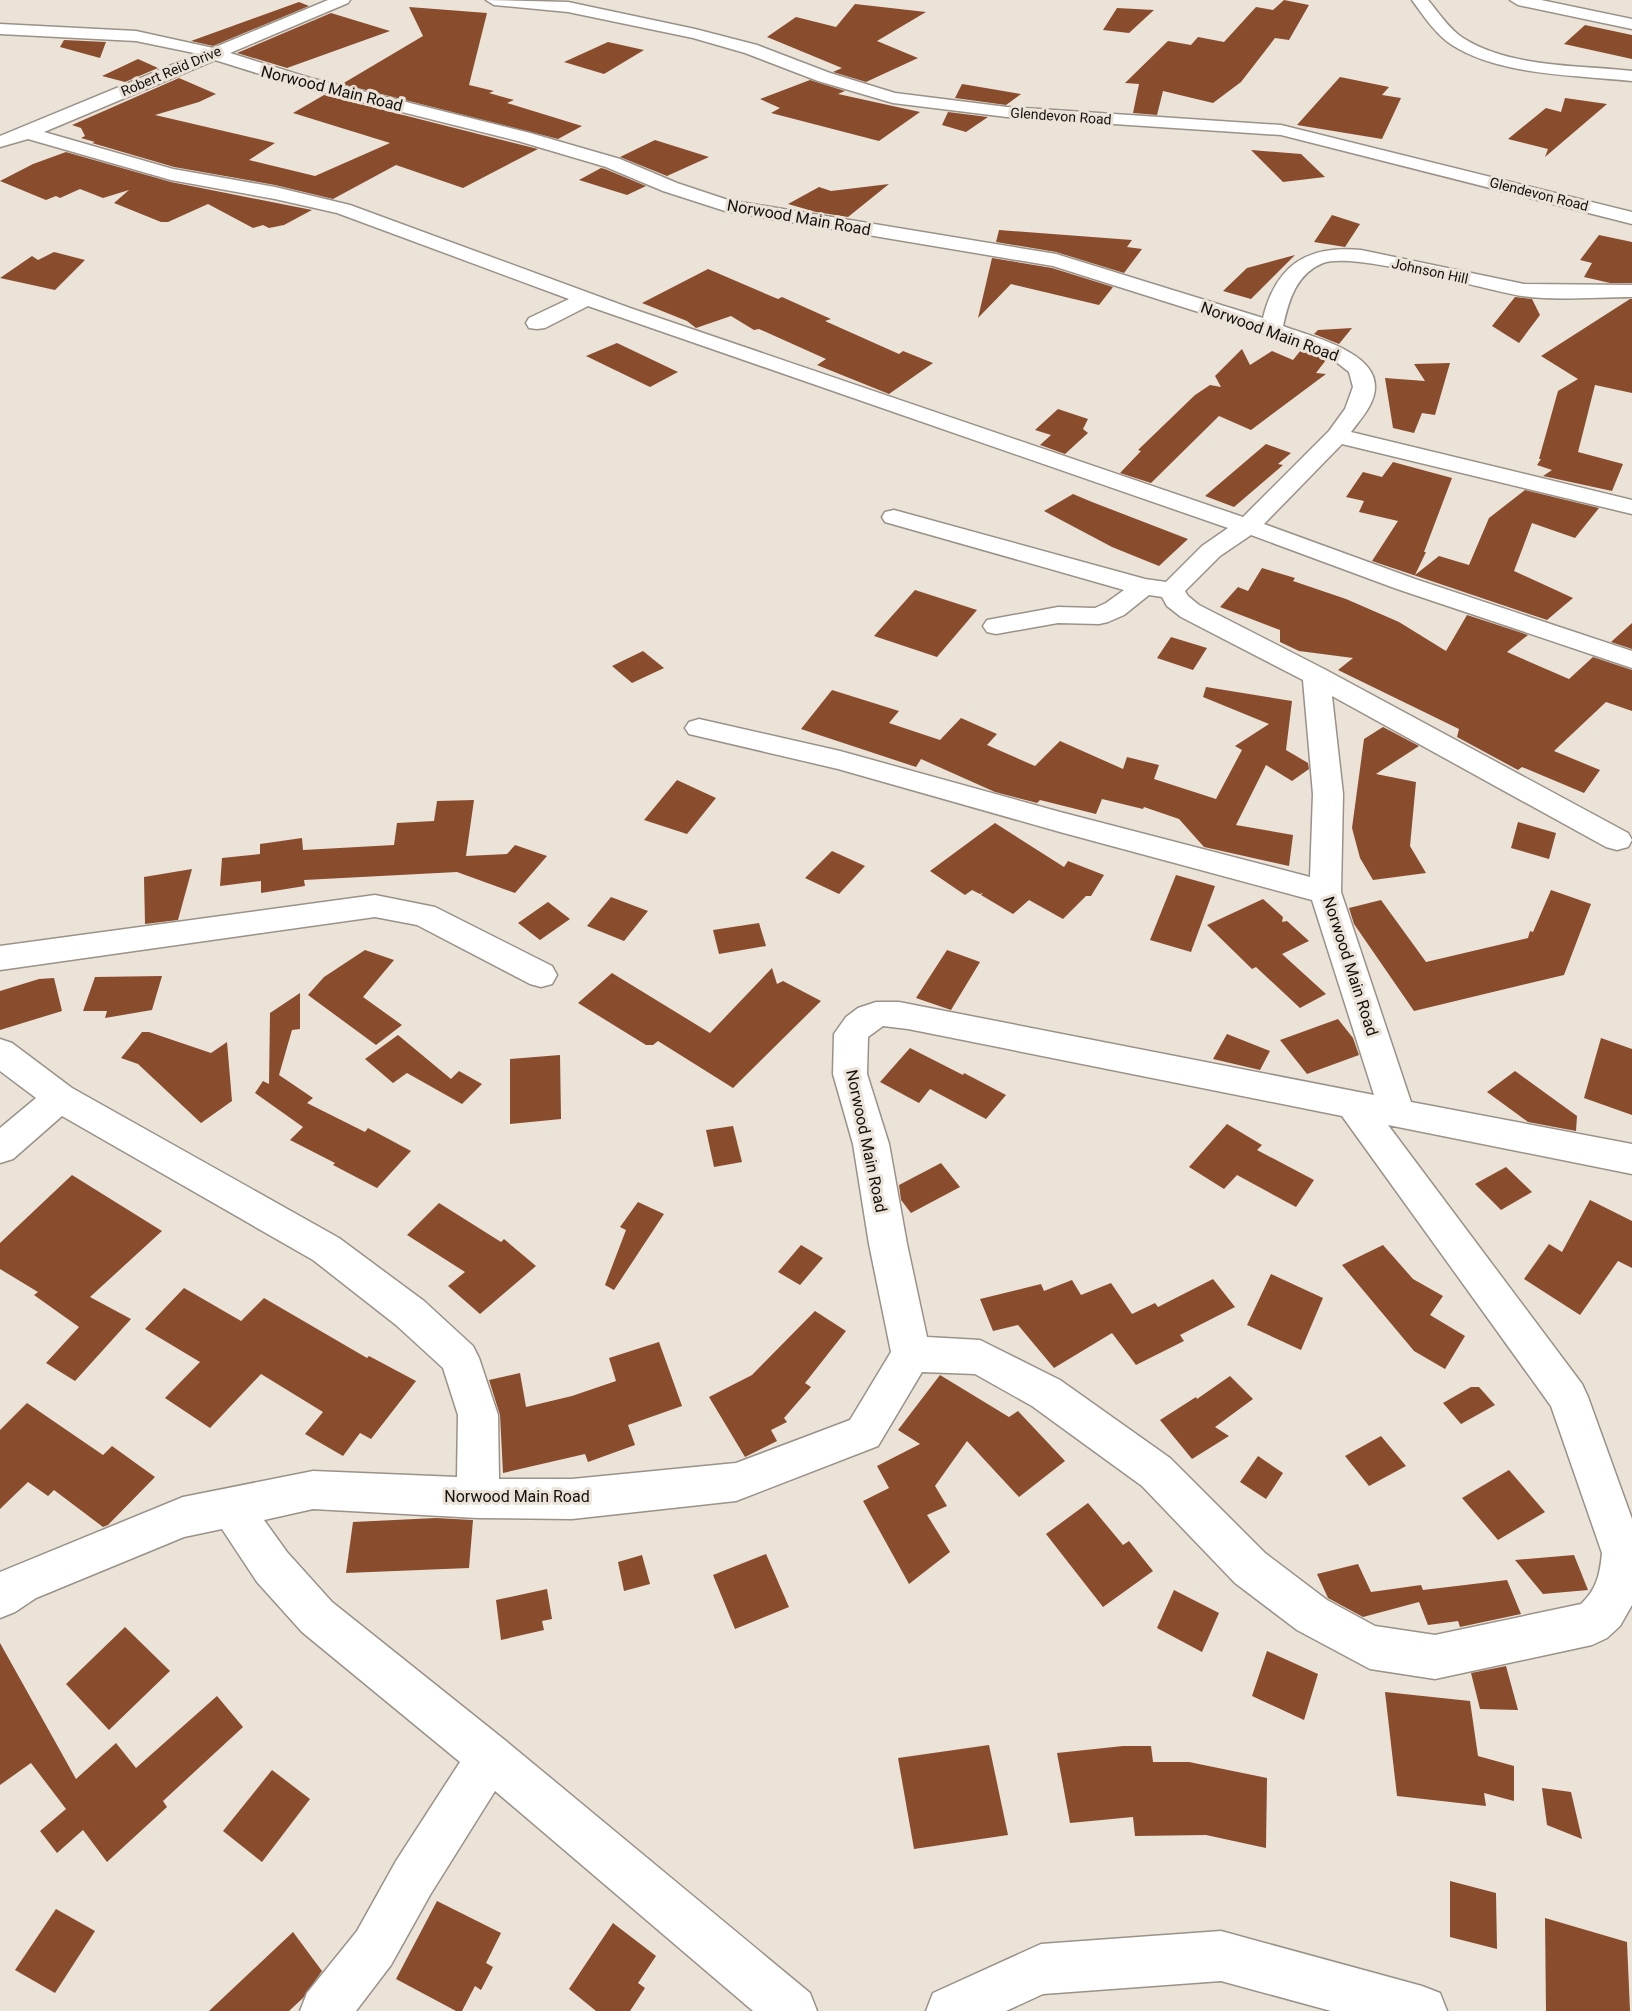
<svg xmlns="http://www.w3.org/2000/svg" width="1632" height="2011" viewBox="0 0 1632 2011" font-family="Roboto,sans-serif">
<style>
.building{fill:#894d2e}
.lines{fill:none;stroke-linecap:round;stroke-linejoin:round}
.minor-casing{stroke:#9a9188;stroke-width:3}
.minor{fill:#fff;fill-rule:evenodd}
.labels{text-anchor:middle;stroke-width:6;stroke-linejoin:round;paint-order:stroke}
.far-street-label{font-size:14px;fill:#14110d;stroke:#ebe2d8}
.street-label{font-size:16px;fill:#14110d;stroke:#ebe2d8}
</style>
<rect width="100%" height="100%" fill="#ebe2d8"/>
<g class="building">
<path d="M 1284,0 L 1309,5 L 1289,40 L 1275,38 L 1241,82 L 1213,103 L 1163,91 L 1157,115 L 1133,113 L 1139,84 L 1125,83 L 1168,41 L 1191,45 L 1198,37 L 1224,42 L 1256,7 L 1273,10 Z"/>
<path d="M 299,2 L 309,6 L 213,46 L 191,41 Z"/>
<path d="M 855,4 L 926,12 L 877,41 L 918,58 L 866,82 L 833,72 L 842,68 L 767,37 L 796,17 L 836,27 Z"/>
<path d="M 409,7 L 487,13 L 469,85 L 494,91 L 489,93 L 514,100 L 507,103 L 582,126 L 558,139 L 342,84 L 423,36 Z"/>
<path d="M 1117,8 L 1154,10 L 1129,33 L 1103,30 Z"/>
<path d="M 331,13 L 390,31 L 287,68 L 237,53 Z"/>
<path d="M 1585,25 L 1632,35 L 1632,59 L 1564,44 Z"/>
<path d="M 64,40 L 106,42 L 100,58 L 60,47 Z"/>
<path d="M 608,42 L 644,50 L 604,74 L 564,62 Z"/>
<path d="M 138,59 L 158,68 L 125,82 L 102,76 Z"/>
<path d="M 1340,77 L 1389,87 L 1382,95 L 1401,98 L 1382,139 L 1297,125 Z"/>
<path d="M 179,78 L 216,94 L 199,102 L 155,115 L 275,143 L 249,160 L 315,176 L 390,143 L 293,113 L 324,95 L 538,149 L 463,188 L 396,165 L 333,199 L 275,185 L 174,167 L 92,143 L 95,142 L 81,138 L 85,136 L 81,128 L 72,125 Z"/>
<path d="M 810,80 L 845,91 L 838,94 L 920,112 L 879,141 L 771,113 L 780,108 L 760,99 Z"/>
<path d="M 962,84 L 1021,94 L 1006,105 L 955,98 Z"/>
<path d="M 1565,98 L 1607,104 L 1545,157 L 1548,149 L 1508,139 L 1546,108 L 1561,112 Z"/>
<path d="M 948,112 L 988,117 L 966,132 L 942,125 Z"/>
<path d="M 655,140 L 709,157 L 667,176 L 620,157 Z"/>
<path d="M 1251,150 L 1301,154 L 1325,177 L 1283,182 Z"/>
<path d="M 66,152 L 171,182 L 312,210 L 284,225 L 269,228 L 263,225 L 253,228 L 208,204 L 168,222 L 161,222 L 114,203 L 129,190 L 103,198 L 80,189 L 60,198 L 56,196 L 46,200 L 0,181 L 33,164 Z"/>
<path d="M 601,168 L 605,169 L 646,186 L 627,195 L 579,180 Z"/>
<path d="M 889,184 L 848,217 L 816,212 L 788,204 L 819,187 L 831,191 Z"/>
<path d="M 1332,215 L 1360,224 L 1345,247 L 1314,242 Z"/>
<path d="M 999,230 L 1132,240 L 1127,247 L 1142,249 L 1124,273 L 1056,252 L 996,242 Z"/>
<path d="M 1599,235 L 1632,242 L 1632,283 L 1610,283 L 1584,277 L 1592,263 L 1580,260 Z"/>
<path d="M 54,252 L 85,260 L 55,290 L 0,278 L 32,256 L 38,260 Z"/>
<path d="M 1295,255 L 1251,299 L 1223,291 L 1247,268 Z"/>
<path d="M 992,258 L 1052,268 L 1113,287 L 1099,305 L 1011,284 L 978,318 Z"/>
<path d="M 708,269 L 778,299 L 782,297 L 831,319 L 825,321 L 899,354 L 903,351 L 933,363 L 889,394 L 817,365 L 826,359 L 759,329 L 754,330 L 731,316 L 696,328 L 687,321 L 642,303 Z"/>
<path d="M 1515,297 L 1532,299 L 1540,315 L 1519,343 L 1492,326 Z"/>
<path d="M 1630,299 L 1632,299 L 1632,393 L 1595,385 L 1578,452 L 1623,464 L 1612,491 L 1543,476 L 1552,470 L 1537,465 L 1541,459 L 1539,459 L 1558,391 L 1578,379 L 1541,356 Z"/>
<path d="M 1352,328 L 1339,344 L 1314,334 L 1318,330 Z"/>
<path d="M 617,343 L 678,372 L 650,387 L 586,356 Z"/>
<path d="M 1242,349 L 1250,365 L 1272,351 L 1293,360 L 1301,350 L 1326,360 L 1316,373 L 1326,374 L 1251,430 L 1219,416 L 1151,483 L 1120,473 L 1141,451 L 1138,450 L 1195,395 L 1210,385 L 1221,387 L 1215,376 Z"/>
<path d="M 1450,363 L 1435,415 L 1422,413 L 1414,433 L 1393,428 L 1385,378 L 1425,381 L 1414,364 Z"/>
<path d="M 1058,409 L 1088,419 L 1083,429 L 1088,433 L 1065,454 L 1040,445 L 1051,435 L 1035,430 Z"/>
<path d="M 1266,444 L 1291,453 L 1278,464 L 1283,465 L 1234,507 L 1205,496 Z"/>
<path d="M 1393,462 L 1452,478 L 1424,552 L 1426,552 L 1415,575 L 1439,556 L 1469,565 L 1489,518 L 1525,490 L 1599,508 L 1575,538 L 1532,523 L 1514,571 L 1573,598 L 1547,620 L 1372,561 L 1398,521 L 1359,512 L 1364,501 L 1346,497 L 1363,472 L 1382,477 Z"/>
<path d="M 1073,494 L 1092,502 L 1188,539 L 1159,566 L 1112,547 L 1044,511 Z"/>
<path d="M 1262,568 L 1295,578 L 1293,581 L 1346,599 L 1399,622 L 1446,651 L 1467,615 L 1528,635 L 1507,652 L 1569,679 L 1593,657 L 1632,670 L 1632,711 L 1606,702 L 1554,751 L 1600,770 L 1584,793 L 1522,767 L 1518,770 L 1457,737 L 1459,729 L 1338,670 L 1353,658 L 1299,651 L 1280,642 L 1280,630 L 1220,607 L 1238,587 L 1248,591 Z"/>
<path d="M 915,590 L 977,610 L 937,657 L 874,636 Z"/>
<path d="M 1632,623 L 1632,649 L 1611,642 Z"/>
<path d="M 1171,637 L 1207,648 L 1193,670 L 1157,658 Z"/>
<path d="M 643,651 L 664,668 L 632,683 L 612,666 Z"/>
<path d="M 1206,687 L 1292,701 L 1286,750 L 1308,763 L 1309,769 L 1292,781 L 1266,765 L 1236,825 L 1293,835 L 1289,866 L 1204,847 L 1179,819 L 1144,807 L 1143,809 L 1102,799 L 1096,814 L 1040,800 L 1037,803 L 995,792 L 921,759 L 916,767 L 801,729 L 832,690 L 899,711 L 889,723 L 940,740 L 961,718 L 997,734 L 987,745 L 1035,766 L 1060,741 L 1123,769 L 1127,757 L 1159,765 L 1154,779 L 1216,799 L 1242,750 L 1235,746 L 1269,724 L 1203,697 Z"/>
<path d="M 1383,727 L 1419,746 L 1376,774 L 1416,782 L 1410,846 L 1426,873 L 1373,880 L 1360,858 L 1352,828 L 1364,739 Z"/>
<path d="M 677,780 L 716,798 L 687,834 L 644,820 Z"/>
<path d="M 474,800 L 466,856 L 507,854 L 515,845 L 547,856 L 515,893 L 457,872 L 304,880 L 305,886 L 261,893 L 261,881 L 220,886 L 222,858 L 260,854 L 260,844 L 302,838 L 303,850 L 394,845 L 397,823 L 434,821 L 437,801 Z"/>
<path d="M 1518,822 L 1556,833 L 1549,859 L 1511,848 Z"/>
<path d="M 995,823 L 1064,867 L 1068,861 L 1104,875 L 1091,896 L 1086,896 L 1063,919 L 1029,900 L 1013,914 L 981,895 L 983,893 L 980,894 L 972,890 L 965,895 L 930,871 Z"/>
<path d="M 832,851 L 865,866 L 839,894 L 805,878 Z"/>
<path d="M 192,869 L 178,920 L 145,924 L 144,877 Z"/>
<path d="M 1176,875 L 1215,886 L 1191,952 L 1150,940 Z"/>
<path d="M 1551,890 L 1591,904 L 1564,975 L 1414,1011 L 1354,924 L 1349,908 L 1381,900 L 1426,962 L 1528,938 L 1530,931 L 1533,932 Z"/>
<path d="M 611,897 L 648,911 L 624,941 L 587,926 Z"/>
<path d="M 1263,899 L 1283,917 L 1282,922 L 1287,921 L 1309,941 L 1282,954 L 1326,994 L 1300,1008 L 1256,967 L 1252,969 L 1207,925 Z"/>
<path d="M 548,902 L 570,919 L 540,940 L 518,923 Z"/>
<path d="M 759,923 L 766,946 L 719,954 L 713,930 Z"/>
<path d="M 365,950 L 394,960 L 363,997 L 402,1025 L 376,1045 L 308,995 L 324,977 Z"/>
<path d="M 947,950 L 980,962 L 951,1010 L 916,998 Z"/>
<path d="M 772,968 L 777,984 L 783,981 L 821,1001 L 733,1088 L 658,1041 L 653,1045 L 646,1045 L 578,1003 L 612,973 L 710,1033 Z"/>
<path d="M 162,976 L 152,1010 L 105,1018 L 107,1011 L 83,1011 L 95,977 Z"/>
<path d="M 54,978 L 62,1011 L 0,1030 L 0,991 L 39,979 Z"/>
<path d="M 300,993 L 300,1029 L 292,1030 L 279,1075 L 313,1098 L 307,1103 L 365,1132 L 368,1128 L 411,1151 L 377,1188 L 333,1165 L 335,1163 L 290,1140 L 303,1127 L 255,1093 L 263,1081 L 269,1084 L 270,1013 Z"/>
<path d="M 1338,1019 L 1353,1038 L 1359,1055 L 1307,1074 L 1280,1040 Z"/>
<path d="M 142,1032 L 149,1032 L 211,1053 L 227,1042 L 232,1101 L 201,1123 L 138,1064 L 121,1058 Z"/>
<path d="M 1227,1034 L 1270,1051 L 1260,1070 L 1213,1059 Z"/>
<path d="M 398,1035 L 451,1079 L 459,1071 L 482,1084 L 462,1104 L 407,1073 L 393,1083 L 365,1059 Z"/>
<path d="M 1601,1038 L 1632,1049 L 1632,1115 L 1584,1098 Z"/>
<path d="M 910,1048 L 963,1075 L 964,1073 L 1006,1095 L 986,1119 L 930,1089 L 919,1103 L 880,1082 Z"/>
<path d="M 560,1055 L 561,1119 L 510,1124 L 510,1059 Z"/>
<path d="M 1515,1071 L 1577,1116 L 1576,1131 L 1528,1122 L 1487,1092 Z"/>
<path d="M 1227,1124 L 1262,1145 L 1257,1150 L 1314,1180 L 1296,1207 L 1237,1175 L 1224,1189 L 1189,1167 Z"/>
<path d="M 733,1126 L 742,1162 L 714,1167 L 706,1130 Z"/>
<path d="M 941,1163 L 960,1187 L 911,1213 L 901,1200 L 899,1185 Z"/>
<path d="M 1506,1167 L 1532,1192 L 1501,1210 L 1475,1184 Z"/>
<path d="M 72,1175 L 162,1231 L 90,1297 L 131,1319 L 75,1381 L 46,1363 L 79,1327 L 34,1295 L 38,1292 L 0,1269 L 0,1243 Z"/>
<path d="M 1590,1200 L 1632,1221 L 1632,1268 L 1618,1261 L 1580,1315 L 1524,1279 L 1549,1244 L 1562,1252 Z"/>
<path d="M 638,1202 L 664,1214 L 614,1290 L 605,1285 L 626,1230 L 620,1227 Z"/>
<path d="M 439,1203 L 501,1242 L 504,1239 L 536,1266 L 480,1314 L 448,1286 L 465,1272 L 407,1235 Z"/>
<path d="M 801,1245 L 823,1258 L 800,1285 L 778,1272 Z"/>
<path d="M 1383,1245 L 1413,1279 L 1443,1296 L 1430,1315 L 1465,1336 L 1445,1369 L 1414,1351 L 1342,1265 Z"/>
<path d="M 1271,1274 L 1323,1298 L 1301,1350 L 1247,1325 Z"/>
<path d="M 1213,1279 L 1235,1307 L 1180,1335 L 1184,1341 L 1136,1365 L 1112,1333 L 1054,1368 L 1018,1325 L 993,1331 L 980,1299 L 1041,1284 L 1044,1291 L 1072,1280 L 1081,1295 L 1111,1283 L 1132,1314 L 1155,1303 L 1158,1307 Z"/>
<path d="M 184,1288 L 241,1321 L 264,1298 L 367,1358 L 369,1356 L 416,1381 L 371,1439 L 360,1433 L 343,1456 L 305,1434 L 323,1412 L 261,1374 L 210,1428 L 165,1398 L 200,1362 L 145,1329 Z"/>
<path d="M 815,1311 L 846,1331 L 805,1383 L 811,1387 L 784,1418 L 787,1422 L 771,1430 L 777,1441 L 745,1457 L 709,1397 L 752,1375 Z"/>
<path d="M 659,1342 L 682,1406 L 628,1425 L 635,1445 L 588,1462 L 585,1454 L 503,1473 L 500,1415 L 489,1380 L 520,1373 L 526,1407 L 572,1396 L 616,1381 L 609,1358 Z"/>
<path d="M 940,1375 L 1009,1417 L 1018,1411 L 1065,1461 L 1019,1497 L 967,1441 L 935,1486 L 947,1506 L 927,1515 L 950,1552 L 909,1584 L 863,1501 L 889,1488 L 877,1466 L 920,1444 L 898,1430 Z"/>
<path d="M 1230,1376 L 1253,1399 L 1215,1427 L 1229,1436 L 1192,1459 L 1160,1420 L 1196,1397 L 1197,1399 Z"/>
<path d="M 1471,1387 L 1479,1387 L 1495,1405 L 1461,1424 L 1443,1403 Z"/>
<path d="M 27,1403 L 103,1455 L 112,1446 L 155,1477 L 108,1525 L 103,1527 L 54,1490 L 48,1496 L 28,1482 L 0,1509 L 0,1430 Z"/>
<path d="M 1381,1436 L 1406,1466 L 1369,1486 L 1345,1456 Z"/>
<path d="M 1258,1456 L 1283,1473 L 1266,1499 L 1240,1482 Z"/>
<path d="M 1509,1470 L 1545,1512 L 1498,1540 L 1462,1498 Z"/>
<path d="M 1088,1503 L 1123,1545 L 1129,1541 L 1153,1571 L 1103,1607 L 1046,1534 Z"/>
<path d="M 436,1518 L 473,1520 L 469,1568 L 346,1573 L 353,1522 Z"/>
<path d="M 766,1554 L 789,1607 L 735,1629 L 713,1575 Z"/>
<path d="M 642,1555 L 650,1584 L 624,1591 L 618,1562 Z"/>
<path d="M 1574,1555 L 1588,1590 L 1543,1594 L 1515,1560 Z"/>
<path d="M 1358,1564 L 1371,1592 L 1421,1585 L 1423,1590 L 1507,1580 L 1521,1614 L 1460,1627 L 1458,1621 L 1428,1625 L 1419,1602 L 1363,1617 L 1328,1598 L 1317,1574 Z"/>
<path d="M 547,1589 L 552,1619 L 542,1621 L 544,1630 L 501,1640 L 496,1600 Z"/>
<path d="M 1174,1590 L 1219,1613 L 1202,1652 L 1157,1628 Z"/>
<path d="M 125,1627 L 170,1671 L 109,1730 L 66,1684 Z"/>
<path d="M 0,1643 L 76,1779 L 116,1743 L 136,1768 L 217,1696 L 243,1727 L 163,1801 L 167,1807 L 107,1862 L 83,1830 L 57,1853 L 40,1831 L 66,1809 L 31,1763 L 0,1785 Z"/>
<path d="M 1267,1651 L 1318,1674 L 1304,1720 L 1252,1696 Z"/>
<path d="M 1506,1666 L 1518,1710 L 1480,1709 L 1471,1673 Z"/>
<path d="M 1385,1692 L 1470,1701 L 1478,1756 L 1514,1766 L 1514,1801 L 1484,1793 L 1486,1806 L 1397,1796 Z"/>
<path d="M 989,1745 L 1008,1835 L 914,1849 L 898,1758 Z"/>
<path d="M 1123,1746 L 1151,1746 L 1153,1762 L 1189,1762 L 1267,1778 L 1266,1848 L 1206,1835 L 1135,1836 L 1133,1817 L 1070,1823 L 1057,1753 Z"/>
<path d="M 272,1770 L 310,1799 L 262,1862 L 223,1831 Z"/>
<path d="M 1542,1788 L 1571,1792 L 1582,1839 L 1547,1825 Z"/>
<path d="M 1450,1881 L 1496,1893 L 1497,1949 L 1450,1937 Z"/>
<path d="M 437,1901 L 501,1933 L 486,1963 L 493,1967 L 481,1990 L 475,1986 L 462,2011 L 456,2011 L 396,1979 Z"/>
<path d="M 56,1909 L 95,1931 L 55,1993 L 15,1970 Z"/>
<path d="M 1545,1918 L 1627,1942 L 1630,2011 L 1546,2011 Z"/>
<path d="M 613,1923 L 656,1956 L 638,1983 L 645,1988 L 630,2011 L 596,2011 L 569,1989 Z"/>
<path d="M 293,1932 L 322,1971 L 303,1998 L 289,2011 L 209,2011 Z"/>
</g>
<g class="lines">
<defs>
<g id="minor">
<path d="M 328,0 L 350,0 L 348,3 L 230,53 L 310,78 L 530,133 L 620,159 L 677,183 L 728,200 L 1056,254 L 1263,318 C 1276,265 1307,245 1361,250 L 1524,284 L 1632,285 L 1632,297 C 1599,297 1553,301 1522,296 C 1481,289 1354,251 1323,263 C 1296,274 1289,300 1283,326 C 1309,336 1376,351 1375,387 C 1375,404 1360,420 1351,432 L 1632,500 L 1632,514 L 1342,444 L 1264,524 L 1415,579 L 1632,651 L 1632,668 L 1397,589 L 1251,535 L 1220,556 L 1185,591 L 1188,596 L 1199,605 L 1326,670 L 1628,833 L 1632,840 L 1628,847 L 1617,850 L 1606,847 L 1332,696 L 1343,794 L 1341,892 L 1411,1102 L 1632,1144 L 1632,1174 L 1388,1125 L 1582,1384 L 1588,1397 L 1632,1519 L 1632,1605 L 1620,1626 L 1607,1638 L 1592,1645 L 1435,1679 L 1370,1669 L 1297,1630 L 1235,1583 L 1142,1486 L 1032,1406 L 975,1374 L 922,1372 L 878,1446 L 736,1501 L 572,1519 L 478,1518 L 313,1509 L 264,1520 L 287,1552 L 332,1602 L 506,1741 L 810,1993 L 817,2011 L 753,2011 L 495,1791 L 430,1895 L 391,1965 L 356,2011 L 300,2011 L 307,1993 L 357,1931 L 396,1861 L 460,1762 L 302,1632 L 257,1582 L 222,1529 L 184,1537 L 36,1598 L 15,1612 L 0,1618 L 0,1572 L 183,1497 L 313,1471 L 457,1477 L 458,1415 L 443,1368 L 396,1325 L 313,1260 L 62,1116 L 13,1159 L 0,1163 L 0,1128 L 36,1098 L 0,1071 L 0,1039 L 12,1043 L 72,1088 L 339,1238 L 424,1301 L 473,1346 L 479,1358 L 498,1415 L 499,1479 L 572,1479 L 736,1463 L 850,1420 L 891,1352 L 869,1244 L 853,1144 L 833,1074 L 834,1034 L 846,1017 L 858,1008 L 876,1002 L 899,1002 L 1374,1095 L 1312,900 L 1060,832 L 838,769 L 689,734 L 685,728 L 689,722 L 699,719 L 840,751 L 1060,812 L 1310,877 L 1313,794 L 1303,680 L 1181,617 L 1167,606 L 1162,597 L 1149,595 L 1124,615 L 1108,622 L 1099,624 L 1058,623 L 996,634 L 987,632 L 983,626 L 987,620 L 1058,607 L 1095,608 L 1106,603 L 1124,590 L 885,522 L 882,517 L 885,512 L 894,510 L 1145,579 L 1166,582 L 1202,546 L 1228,528 L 588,306 L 545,328 L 537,329 L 529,328 L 526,323 L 529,318 L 569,299 L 337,213 L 275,199 L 171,180 L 28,139 L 0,147 L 0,136 L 199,54 L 136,41 L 0,34 L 0,24 L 136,31 L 213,48 ZM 215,60 L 298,86 L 518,141 L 606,167 L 663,191 L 725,211 L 1053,266 L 1246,327 L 1335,361 L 1349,372 L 1353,387 L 1345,409 L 1329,431 L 1243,517 L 630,308 L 350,205 L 275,187 L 173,169 L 44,132 ZM 883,1026 L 908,1029 L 1342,1116 L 1551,1406 L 1602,1553 C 1600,1574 1597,1589 1581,1604 L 1435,1635 L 1375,1626 L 1327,1600 L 1265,1553 L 1170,1458 L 1060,1380 L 980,1340 L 927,1337 L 907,1244 L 889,1144 L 867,1074 L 868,1037 Z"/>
<path d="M 486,0 L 568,2 L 695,29 L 757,45 L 830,73 L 895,93 L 1007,107 L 1281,125 L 1632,212 L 1632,224 L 1281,135 L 1007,117 L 893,103 L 818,81 L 745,53 L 693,38 L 568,12 L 494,5 Z"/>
<path d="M 1412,0 L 1428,0 C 1439,13 1449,29 1463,38 C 1511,68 1578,65 1632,71 L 1632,81 C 1576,75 1501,76 1452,45 C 1436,35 1423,15 1412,0 Z"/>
<path d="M 1510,0 L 1541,0 L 1632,19 L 1632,29 L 1518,5 Z"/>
<path d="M 375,895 L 435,907 L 552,966 L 557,975 L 552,984 L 541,987 L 530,984 L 417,925 L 375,917 L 0,970 L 0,946 Z"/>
<path d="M 1221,1931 L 1422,1986 L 1440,1993 L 1447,2011 L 1331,2011 L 1221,1981 L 1043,1994 L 1006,2011 L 926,2011 L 933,1993 L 1041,1944 Z"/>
</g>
</defs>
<use href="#minor" class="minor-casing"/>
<use href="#minor" class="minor"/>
</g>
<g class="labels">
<g class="far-street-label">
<text transform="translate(171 71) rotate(-23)" y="5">Robert Reid Drive</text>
<text transform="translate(1061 116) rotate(4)" y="5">Glendevon Road</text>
<text transform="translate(1539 194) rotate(14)" y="5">Glendevon Road</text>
<text transform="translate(1430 271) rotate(12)" y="5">Johnson Hill</text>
</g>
<g class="street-label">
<text transform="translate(332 88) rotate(14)" y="6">Norwood Main Road</text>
<text transform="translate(799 217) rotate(10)" y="6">Norwood Main Road</text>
<text transform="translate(1270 331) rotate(20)" y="6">Norwood Main Road</text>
<text transform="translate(1351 966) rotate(72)" y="6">Norwood Main Road</text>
<text transform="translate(867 1141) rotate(78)" y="6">Norwood Main Road</text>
<text x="517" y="1502">Norwood Main Road</text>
</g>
</g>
</svg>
